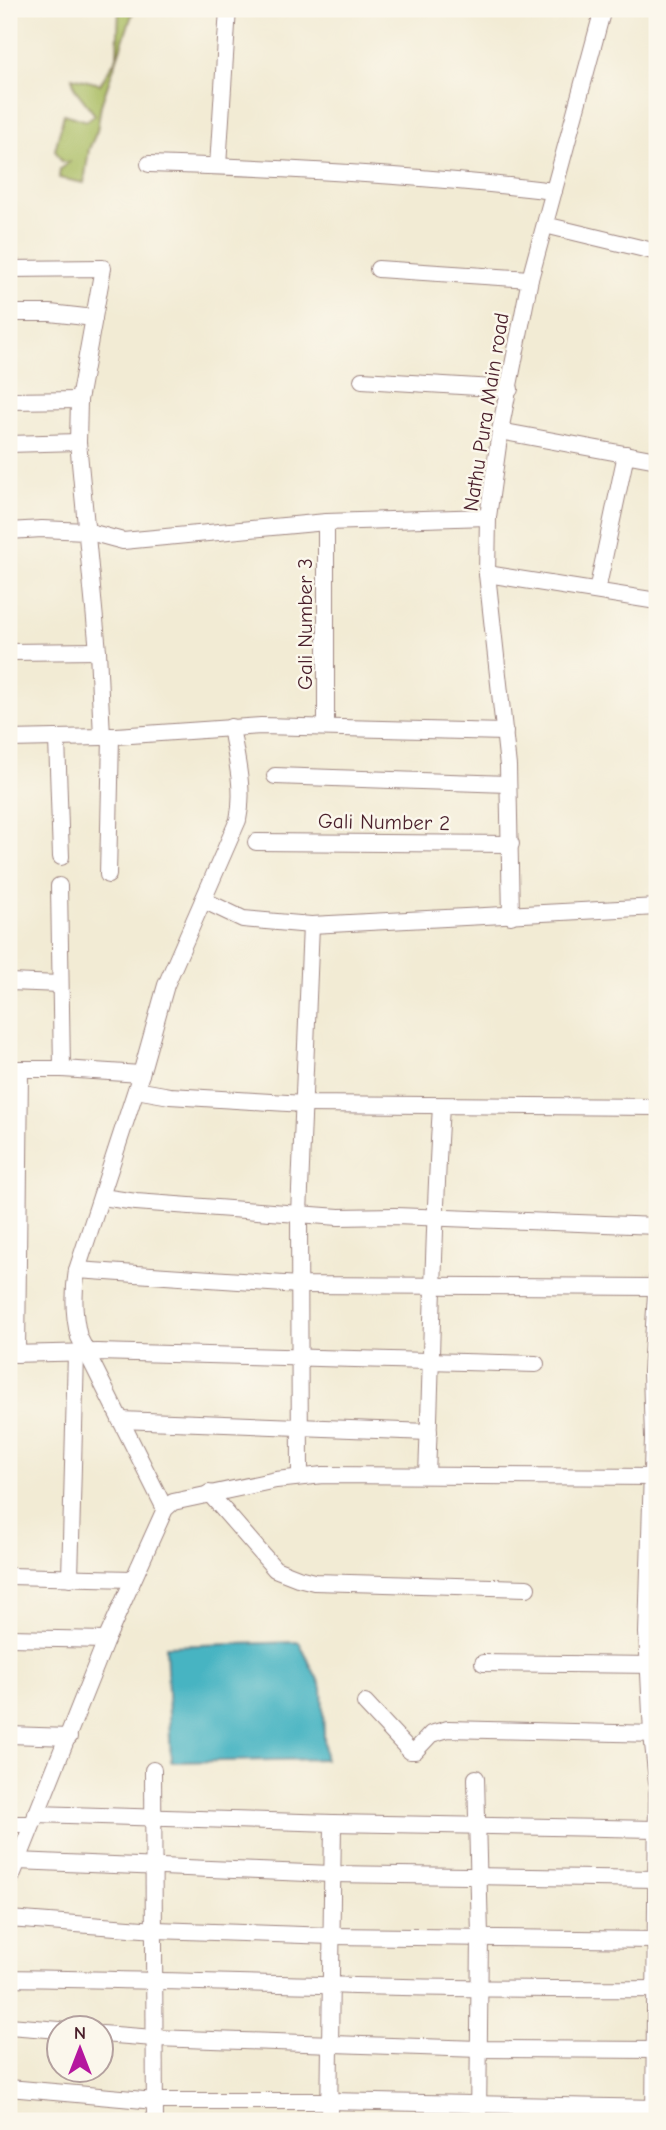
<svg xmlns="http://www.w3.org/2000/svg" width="666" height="2130" viewBox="0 0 666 2130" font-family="'Comic Neue',sans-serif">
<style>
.green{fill:#a9bc60;stroke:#7a6e46;stroke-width:2}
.water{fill:#47b4c2;stroke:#486a76;stroke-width:2}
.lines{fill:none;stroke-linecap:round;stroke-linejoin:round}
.minor-casing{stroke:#9e8580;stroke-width:18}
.minor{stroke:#fff;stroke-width:16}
.labels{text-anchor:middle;stroke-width:5;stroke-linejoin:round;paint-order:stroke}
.street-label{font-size:21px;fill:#4a1f2b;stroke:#fbf7ec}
</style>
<rect width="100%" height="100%" fill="#fbf7ec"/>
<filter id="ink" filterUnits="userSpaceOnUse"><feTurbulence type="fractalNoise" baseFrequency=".0143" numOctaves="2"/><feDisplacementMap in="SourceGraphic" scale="14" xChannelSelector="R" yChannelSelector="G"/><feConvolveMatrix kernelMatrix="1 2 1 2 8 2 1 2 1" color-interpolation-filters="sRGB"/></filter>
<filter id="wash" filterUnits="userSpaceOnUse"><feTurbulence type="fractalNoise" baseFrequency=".00686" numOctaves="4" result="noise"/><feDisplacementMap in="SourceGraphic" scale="28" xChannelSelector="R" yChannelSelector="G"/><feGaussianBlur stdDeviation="1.57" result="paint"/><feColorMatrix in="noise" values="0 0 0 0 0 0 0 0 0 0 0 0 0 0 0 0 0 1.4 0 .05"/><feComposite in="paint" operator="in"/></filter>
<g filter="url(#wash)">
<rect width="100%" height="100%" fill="#f2ebd4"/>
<path class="green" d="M 119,9 L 134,9 L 101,105 L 97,131 L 89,149 L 84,183 L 59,178 L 60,169 L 69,162 L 62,162 L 55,150 L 64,114 L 87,121 L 95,115 L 75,89 L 72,77 L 100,84 L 117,57 Z"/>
<path class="water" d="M 299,1642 L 322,1688 L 325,1759 L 171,1762 L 166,1646 Z"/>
</g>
<g filter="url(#ink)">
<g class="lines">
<defs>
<g id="minor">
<path d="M 149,164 C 284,168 419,175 554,191"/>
<path d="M 218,166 L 228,9"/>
<path d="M 545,225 L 657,252"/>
<path d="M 9,269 L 103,268 L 79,400 L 78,442 L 98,651 L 102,737"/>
<path d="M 378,269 L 530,279"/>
<path d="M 9,313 L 50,313 L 94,318"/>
<path d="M 362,380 L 510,389"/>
<path d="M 9,401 L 79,400"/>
<path d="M 500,431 L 657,460"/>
<path d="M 9,444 L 78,442"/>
<path d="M 326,522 L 326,726"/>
<path d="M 9,531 L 42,529 L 86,531 L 123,541 L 326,522 L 488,517"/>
<path d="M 487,574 L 657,601"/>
<path d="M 597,591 L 626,454"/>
<path d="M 9,652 L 98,651"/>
<path d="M 9,739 L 102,737 L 261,726 L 505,732"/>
<path d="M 57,739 L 61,857"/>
<path d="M 275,776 L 508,784"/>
<path d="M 256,842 L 511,844"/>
<path d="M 108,875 L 111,736"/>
<path d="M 59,886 L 62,1069"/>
<path d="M 203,900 L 243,919 L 311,925 L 657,907"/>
<path d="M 511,916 L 508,766 L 487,574 L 488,517 L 500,431 L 530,279 L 603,9"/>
<path d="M 9,982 L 60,984"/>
<path d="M 9,1069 L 62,1069 L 141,1074"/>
<path d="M 136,1090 L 170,1096 L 304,1104 L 657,1107"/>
<path d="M 102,1197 L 136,1202 L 339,1217 L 395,1216 L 657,1226"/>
<path d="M 77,1270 L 299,1285 L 657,1287"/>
<path d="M 657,1278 L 651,1372 L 653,1438 L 647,1633 L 652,1734 L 657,1782"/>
<path d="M 9,1354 L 97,1352 L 536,1364"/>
<path d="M 17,1354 L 20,1069"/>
<path d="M 120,1420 L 429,1432"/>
<path d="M 427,1475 C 432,1352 433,1229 441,1107"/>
<path d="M 300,1477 L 299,1214 L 311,925"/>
<path d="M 209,1493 L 275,1569 L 298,1578 L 314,1582 L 527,1588"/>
<path d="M 165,1509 L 79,1337 C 73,1314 73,1294 77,1270 L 141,1074 L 166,985 L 238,820 C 245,789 236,758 231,727"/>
<path d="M 9,1576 L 132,1579"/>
<path d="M 70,1578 L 76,1353"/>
<path d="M 9,1638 L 106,1640"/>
<path d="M 483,1663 L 657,1665"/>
<path d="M 365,1703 L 410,1751 L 415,1751 L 431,1734 L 448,1729 L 657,1734"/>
<path d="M 9,1735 L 69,1737"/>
<path d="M 153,1770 L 155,2121"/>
<path d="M 476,1778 L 480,1936 L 478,2121"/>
<path d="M 36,1814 L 333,1823 L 656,1829"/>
<path d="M 9,1824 L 31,1824"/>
<path d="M 17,1861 L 332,1874 L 657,1879"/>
<path d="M 9,1883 L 106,1640 L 165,1509 L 173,1502 L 276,1480 L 323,1475 L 657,1477"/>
<path d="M 9,1919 L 156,1930 L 331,1936 L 655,1940"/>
<path d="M 9,1978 C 225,1981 441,1991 657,1989"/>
<path d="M 9,2026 L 60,2030"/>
<path d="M 102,2034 L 154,2038 L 479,2049 L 657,2050"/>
<path d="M 9,2088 L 155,2101 L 329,2101 L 657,2108"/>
<path d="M 329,2121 L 333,1823"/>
<path d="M 654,2121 L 657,1792"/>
</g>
</defs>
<use href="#minor" class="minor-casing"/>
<use href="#minor" class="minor"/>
</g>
</g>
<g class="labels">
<g class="street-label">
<text transform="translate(486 412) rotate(-81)" y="7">Nathu Pura Main road</text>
<text transform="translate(305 624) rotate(-90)" y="7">Gali Number 3</text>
<text transform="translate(384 822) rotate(1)" y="7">Gali Number 2</text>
</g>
</g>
<rect width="666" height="2130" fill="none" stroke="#fbf7ec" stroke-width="35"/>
<g transform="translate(80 2049)"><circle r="33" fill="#fbf7ec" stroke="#b4a19f" stroke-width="2"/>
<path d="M0-5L12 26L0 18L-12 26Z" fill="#b5179e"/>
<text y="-10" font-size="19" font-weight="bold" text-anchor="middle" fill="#4a1f2b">N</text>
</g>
</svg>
